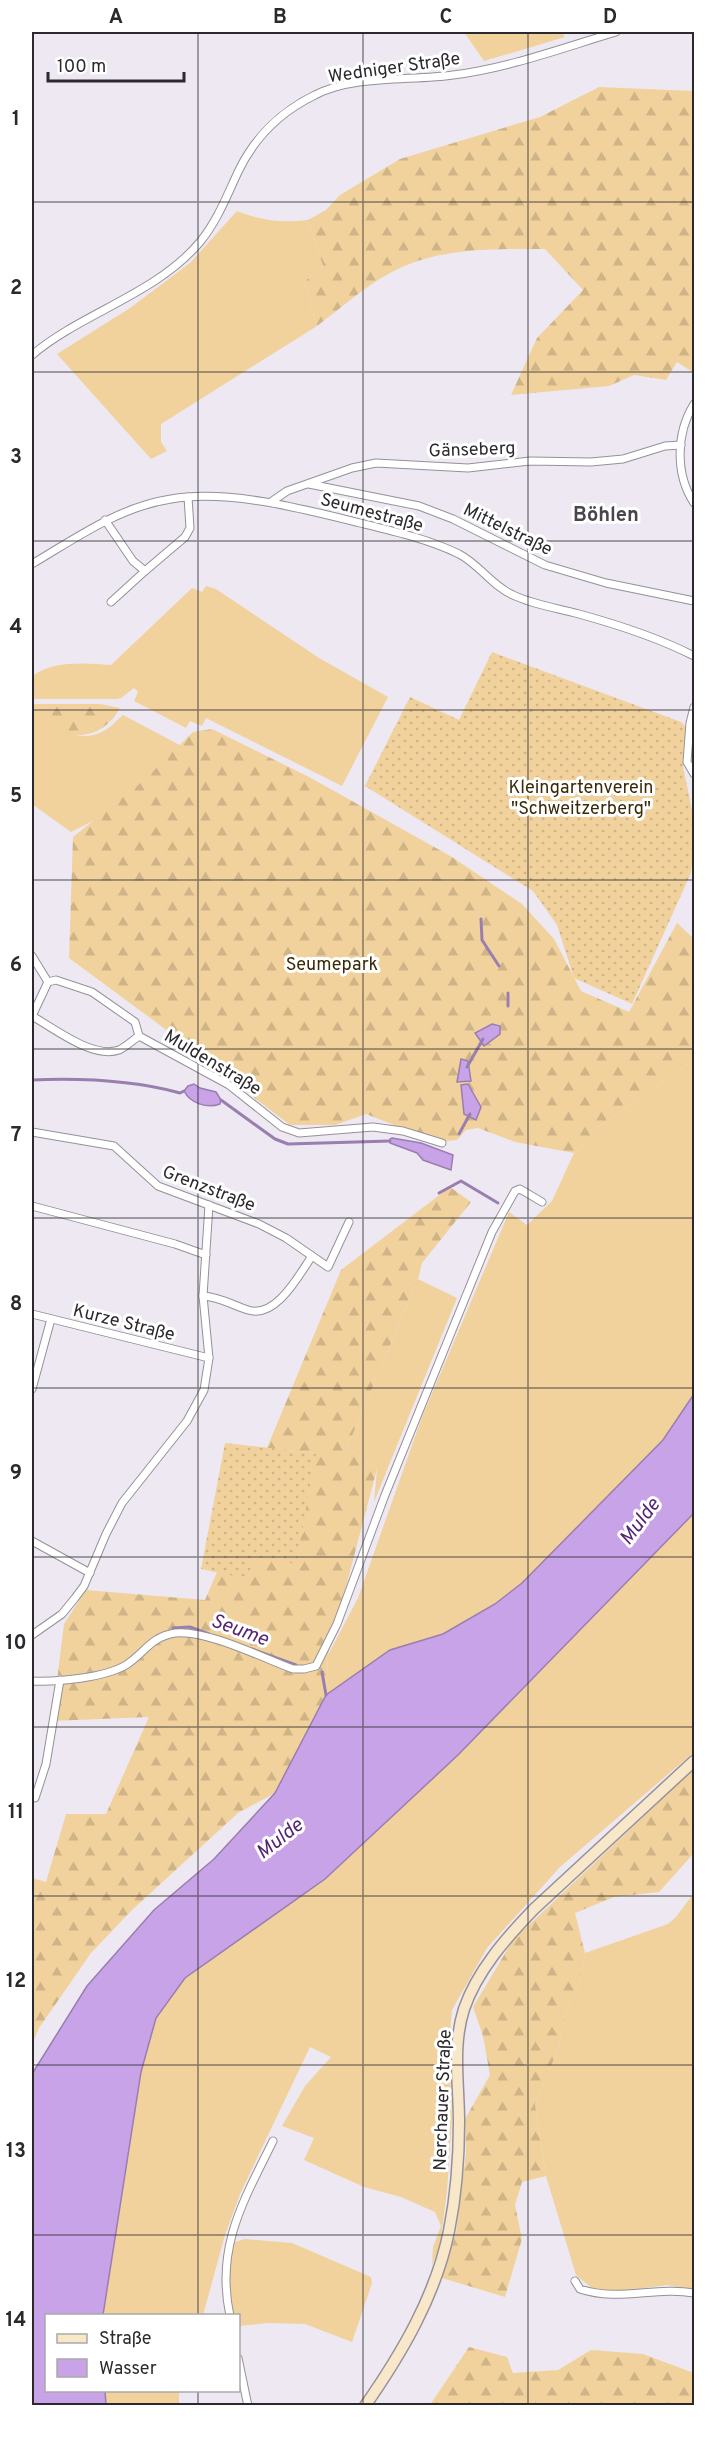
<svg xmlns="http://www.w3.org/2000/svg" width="726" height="2437" viewBox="0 0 726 2437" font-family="Overpass,sans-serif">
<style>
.grass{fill:#f1d29c}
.forest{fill:url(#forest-firs)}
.garden{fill:url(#garden-dots)}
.water{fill:#c8a3e8;stroke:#997eb0;stroke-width:1.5}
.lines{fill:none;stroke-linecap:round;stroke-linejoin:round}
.stream{stroke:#997eb0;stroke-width:3}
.minor-casing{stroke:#959199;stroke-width:9}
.secondary-casing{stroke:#959199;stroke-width:13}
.minor{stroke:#fff;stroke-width:7}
.secondary{stroke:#f8e8c9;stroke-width:10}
.grid{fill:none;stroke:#2b292d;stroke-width:1.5;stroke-opacity:0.55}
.labels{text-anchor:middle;stroke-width:6;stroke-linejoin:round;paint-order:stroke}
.street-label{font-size:18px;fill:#2b292d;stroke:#fff}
.park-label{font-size:18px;fill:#392907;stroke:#fff}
.neighbourhood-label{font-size:20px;font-weight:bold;fill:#49454c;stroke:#fff}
.water-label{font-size:20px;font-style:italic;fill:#552575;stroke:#fff}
.neatline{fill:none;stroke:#2b292d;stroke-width:2}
.grid-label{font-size:20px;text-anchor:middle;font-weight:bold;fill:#2b292d}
</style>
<defs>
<pattern id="forest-firs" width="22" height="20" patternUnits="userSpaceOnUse" patternTransform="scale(1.5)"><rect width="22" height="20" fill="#f1d29c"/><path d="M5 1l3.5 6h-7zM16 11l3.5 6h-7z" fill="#cfb487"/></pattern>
<pattern id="garden-dots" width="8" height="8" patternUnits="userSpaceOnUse" patternTransform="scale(1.5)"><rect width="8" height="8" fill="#f1d29c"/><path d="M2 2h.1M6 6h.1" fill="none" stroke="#cfb487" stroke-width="1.8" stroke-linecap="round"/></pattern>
</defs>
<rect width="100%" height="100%" fill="#ede8f2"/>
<g class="grass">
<path d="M 464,32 L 561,32 L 565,37 L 484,61 Z"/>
<path d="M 237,211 C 262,221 282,223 308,220 L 323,266 L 304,282 L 317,326 L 161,424 L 161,442 L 167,451 L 151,459 L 57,354 L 130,308 L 190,263 Z"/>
<path d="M 206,586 L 216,589 L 319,658 L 388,697 L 342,786 L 206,718 L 202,726 L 190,721 L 186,728 L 134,701 L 138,692 L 134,688 L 121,698 L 116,699 L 32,699 L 32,676 C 53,660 86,663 111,665 L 192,588 L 202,592 Z"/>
<path d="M 32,715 C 54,726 78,745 104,731 C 111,727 117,720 123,715 L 274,795 L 107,814 L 71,832 L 32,804 Z"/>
<path d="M 694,1060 L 694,1394 L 663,1440 L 522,1583 L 495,1604 L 443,1634 L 390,1650 L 326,1695 L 328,1655 L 358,1598 L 422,1417 L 509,1212 L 527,1225 L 552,1201 L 574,1153 L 600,1126 Z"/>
<path d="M 418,1279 L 457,1298 L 374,1502 L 377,1469 L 347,1448 Z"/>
<path d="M 694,1513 L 694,1710 L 692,1713 L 694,1715 L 694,1752 L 560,1867 L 487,1948 L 452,2010 L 449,2044 L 452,2119 L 447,2191 L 440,2246 L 432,2265 L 433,2247 L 441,2226 L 435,2212 L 401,2197 L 364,2187 L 304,2160 L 314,2138 L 282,2126 L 305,2086 L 331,2057 L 310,2047 L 240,2194 L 225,2235 L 203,2315 L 103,2316 L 141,2072 L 156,2018 L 185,1978 L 244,1934 L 458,1755 Z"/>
<path d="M 694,1893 L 694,2289 L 667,2285 L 608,2293 L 592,2288 L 576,2275 L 546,2176 L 535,2104 L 559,2047 L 566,2011 L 579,1984 L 585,1953 L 668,1924 L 676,1917 Z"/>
<path d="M 245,2239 L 292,2243 L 371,2277 L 372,2283 L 352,2342 L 305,2324 L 268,2323 L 239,2326 L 238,2316 L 232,2315 L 225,2271 L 231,2243 Z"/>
<path d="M 105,2391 L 179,2391 L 179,2405 L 106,2405 Z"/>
</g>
<g class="forest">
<path d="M 599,87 L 694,91 L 694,373 L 677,362 L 666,380 L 634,375 L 609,386 L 511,395 L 537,338 L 583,290 L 545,249 C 493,249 439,247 392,272 C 365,286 341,308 317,326 L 304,282 L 323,266 L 308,220 L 326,210 L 340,195 L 400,159 L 540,117 Z"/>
<path d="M 32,704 L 100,704 L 120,708 C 107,732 83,742 56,730 C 48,726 40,719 32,715 Z"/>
<path d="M 212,729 L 309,777 L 452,857 L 522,904 L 554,939 L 581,991 L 629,1012 L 677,923 L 694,939 L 694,1060 L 600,1126 L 574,1153 L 515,1142 L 478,1128 L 466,1130 L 457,1140 L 437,1142 L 366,1114 L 335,1125 L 290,1125 L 157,1023 L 69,958 L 73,837 L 143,781 L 193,732 Z"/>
<path d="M 450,1187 L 471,1202 L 422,1263 L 418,1279 L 347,1448 L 377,1469 L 328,1655 L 326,1695 L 275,1793 L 238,1813 L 132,1910 L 91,1953 L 39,2028 L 32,2045 L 32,1878 L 46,1882 L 66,1814 L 106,1814 L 149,1717 L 52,1721 L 64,1624 L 86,1590 L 205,1600 L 217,1572 L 249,1578 L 252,1556 L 316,1453 L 267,1448 L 341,1270 Z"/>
<path d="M 694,1769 L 694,1853 L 659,1892 L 614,1897 L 575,1913 L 585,1953 L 579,1984 L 566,2011 L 559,2047 L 535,2104 L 546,2176 L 522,2182 L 515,2205 L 522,2239 L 505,2297 L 442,2278 L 456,2233 L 466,2153 L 465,2119 L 490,2075 L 483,2036 L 473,2007 L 513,1940 Z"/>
<path d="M 469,2347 L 507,2357 L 513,2373 L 558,2370 L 591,2350 L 643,2354 L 694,2373 L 694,2405 L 430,2405 Z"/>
</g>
<g class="garden">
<path d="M 492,652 L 681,722 L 686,727 L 683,767 L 694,819 L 694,846 L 691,873 L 632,1004 L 574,978 L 557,925 L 533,891 L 365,786 L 410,697 L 459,720 Z"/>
<path d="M 225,1443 L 316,1453 L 296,1564 L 253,1556 L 249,1579 L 201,1569 Z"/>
</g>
<g class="water">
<path d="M 492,1024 L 500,1026 L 500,1034 L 484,1046 L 475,1033 Z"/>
<path d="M 461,1059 L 468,1061 L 471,1081 L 457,1082 Z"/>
<path d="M 194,1084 L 200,1088 L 216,1092 L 221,1100 L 220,1104 C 207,1109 190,1103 184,1091 L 188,1086 Z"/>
<path d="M 468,1084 L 481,1107 L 476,1120 L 464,1114 L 461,1085 Z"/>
<path d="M 392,1138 L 421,1143 L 453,1155 L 451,1170 L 423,1160 L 417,1153 L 390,1143 L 390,1139 Z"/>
<path d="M 694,1394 L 694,1513 L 458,1755 L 325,1879 L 185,1978 L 156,2018 L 141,2072 L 103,2315 L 46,2316 L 46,2390 L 105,2391 L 106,2405 L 32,2405 L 32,2074 L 87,1986 L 154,1910 L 214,1859 L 275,1793 L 326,1695 L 390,1650 L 443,1634 L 495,1604 L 522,1583 L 663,1440 Z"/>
</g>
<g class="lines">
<g class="stream">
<path d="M 481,919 L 482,940 L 499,966"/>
<path d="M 508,993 L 508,1006"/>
<path d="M 467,1067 L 483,1039"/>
<path d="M 32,1080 C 81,1078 132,1080 180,1093 L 184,1091"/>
<path d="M 221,1100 L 275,1139 L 288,1144 L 390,1141"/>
<path d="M 459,1134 L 470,1114"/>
<path d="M 439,1193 L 461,1181 L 498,1203"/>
<path d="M 173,1628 L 190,1627 L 209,1634"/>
<path d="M 252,1649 L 296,1665"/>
<path d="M 322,1672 L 326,1695"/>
</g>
<defs>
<g id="minor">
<path d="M 32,355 C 83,312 155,295 200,242 C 218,220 227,195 239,170 C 255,137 282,111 315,95 C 353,75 411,81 453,75 C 509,68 562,48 616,32"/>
<path d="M 694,404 C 676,433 675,474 694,503"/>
<path d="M 309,484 L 419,506 L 453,519 L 545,565 L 606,583 L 694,601"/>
<path d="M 271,502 L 287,491 L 352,468 L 376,463 L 468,468 L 530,461 L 591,462 L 623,459 L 665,446 L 681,445"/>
<path d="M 105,520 L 133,561 L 145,571 L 185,537 L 190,528 L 188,497"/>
<path d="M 32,564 C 76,538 119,507 171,499 C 228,489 304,509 360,523 C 393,531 428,539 459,554 C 480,565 492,586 513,595 C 534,605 557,608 579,614 C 619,625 657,637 694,656"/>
<path d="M 111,602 L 145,571"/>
<path d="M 694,707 L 690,723 L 687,762 L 694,774"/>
<path d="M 32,956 L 48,982"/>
<path d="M 32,1016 L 48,982 L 56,980 L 92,992 L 135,1022 L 139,1036 L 229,1085 L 282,1127 L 299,1133 L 373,1127 L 403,1131 L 442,1143"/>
<path d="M 32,1016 C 55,1029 93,1059 119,1050 C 126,1047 133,1040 139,1036"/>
<path d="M 32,1132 L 114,1146 L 158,1186 L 259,1224 L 286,1238 L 328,1267 L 349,1222"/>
<path d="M 32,1206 L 175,1244 L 206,1255"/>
<path d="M 203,1296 C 220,1297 232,1305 248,1310 C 276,1319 299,1275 312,1256"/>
<path d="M 32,1314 L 209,1358"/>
<path d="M 32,1389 L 51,1319"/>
<path d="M 32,1541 L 90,1573"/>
<path d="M 32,1635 L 62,1614 L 75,1598 L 84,1586 L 106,1534 L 122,1503 L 187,1421 L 204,1390 L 209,1358 L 203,1296 L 209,1205"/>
<path d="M 32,1681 C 57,1682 104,1678 126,1665 C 145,1653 150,1637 175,1633 C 205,1629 263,1658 293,1669 L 304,1669 L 316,1666 L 337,1624 L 385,1495 L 492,1232 L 515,1191 L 520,1189 L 542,1202"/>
<path d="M 32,1797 L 35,1798 L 46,1764 L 60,1680"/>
<path d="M 575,2281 L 580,2289 C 618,2302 656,2286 694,2293"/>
<path d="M 230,2316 C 215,2247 244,2200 273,2141"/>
<path d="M 238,2358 L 248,2406"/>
</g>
<path id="secondary" d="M 365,2406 C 402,2353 436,2295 449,2231 C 456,2196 459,2158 459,2122 C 459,2084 452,2046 464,2009 C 477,1971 506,1938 534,1909 L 694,1761"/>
</defs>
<use href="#minor" class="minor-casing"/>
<use href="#secondary" class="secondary-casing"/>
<use href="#minor" class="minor"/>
<use href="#secondary" class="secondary"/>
</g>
<path class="grid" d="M 198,32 L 198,2316M 363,32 L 363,2406M 528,32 L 528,2406M 32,202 L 694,202M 32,372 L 694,372M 32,541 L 694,541M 32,710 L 694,710M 32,880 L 694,880M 32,1049 L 694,1049M 32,1218 L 694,1218M 32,1388 L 694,1388M 32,1557 L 694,1557M 32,1727 L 694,1727M 32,1896 L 694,1896M 32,2065 L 694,2065M 32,2235 L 694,2235M 198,2390 L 198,2406"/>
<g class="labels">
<g class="street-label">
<text transform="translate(394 67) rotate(-8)" y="6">Wedniger Straße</text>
<text transform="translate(472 449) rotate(-2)" y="6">Gänseberg</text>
<text transform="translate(372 512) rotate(15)" y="6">Seumestraße</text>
<text transform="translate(508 529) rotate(26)" y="6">Mittelstraße</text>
<text transform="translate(213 1062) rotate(31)" y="6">Muldenstraße</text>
<text transform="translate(209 1188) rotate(21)" y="6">Grenzstraße</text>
<text transform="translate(124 1322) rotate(14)" y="6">Kurze Straße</text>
<text transform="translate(442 2100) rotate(-88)" y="6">Nerchauer Straße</text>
</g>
<g class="park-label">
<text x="581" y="793">Kleingartenverein<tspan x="581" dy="21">"Schweitzerberg"</tspan></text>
<text x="332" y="970">Seumepark</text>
</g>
<g class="neighbourhood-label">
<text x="606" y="521">Böhlen</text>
</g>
<g class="water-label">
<text transform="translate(639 1521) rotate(-53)" y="7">Mulde</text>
<text transform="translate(240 1629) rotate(20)" y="7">Seume</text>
<text transform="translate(279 1838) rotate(-38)" y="7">Mulde</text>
</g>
</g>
<rect width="726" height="2437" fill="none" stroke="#ffffff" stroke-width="66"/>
<rect x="45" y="2314" width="195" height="78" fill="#ffffff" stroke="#aaa9ab" stroke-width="1.5"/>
<rect x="57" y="2334" width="30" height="9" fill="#f8e8c9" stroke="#aaa9ab" stroke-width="1.5"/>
<text x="99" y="2344" font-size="18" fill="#2b292d">Straße</text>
<rect x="57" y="2359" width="30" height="18" fill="#c8a3e8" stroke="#aaa9ab" stroke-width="1.5"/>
<text x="99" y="2374" font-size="18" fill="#2b292d">Wasser</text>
<path d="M48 72v9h136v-9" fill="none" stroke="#2b292d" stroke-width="3"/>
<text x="57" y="72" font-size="18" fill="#2b292d" stroke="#ffffff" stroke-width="4.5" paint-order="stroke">100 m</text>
<rect x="33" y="33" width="660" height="2371" class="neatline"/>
<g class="grid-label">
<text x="116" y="23">A</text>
<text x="280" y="23">B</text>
<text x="446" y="23">C</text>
<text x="610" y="23">D</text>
<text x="16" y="125">1</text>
<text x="16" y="294">2</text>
<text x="16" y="463">3</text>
<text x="16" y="633">4</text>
<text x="16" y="802">5</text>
<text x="16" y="971">6</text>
<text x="16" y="1141">7</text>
<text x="16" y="1310">8</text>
<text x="16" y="1479">9</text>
<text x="16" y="1649">10</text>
<text x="16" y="1818">11</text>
<text x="16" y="1987">12</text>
<text x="16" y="2157">13</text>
<text x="16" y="2326">14</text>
</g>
</svg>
